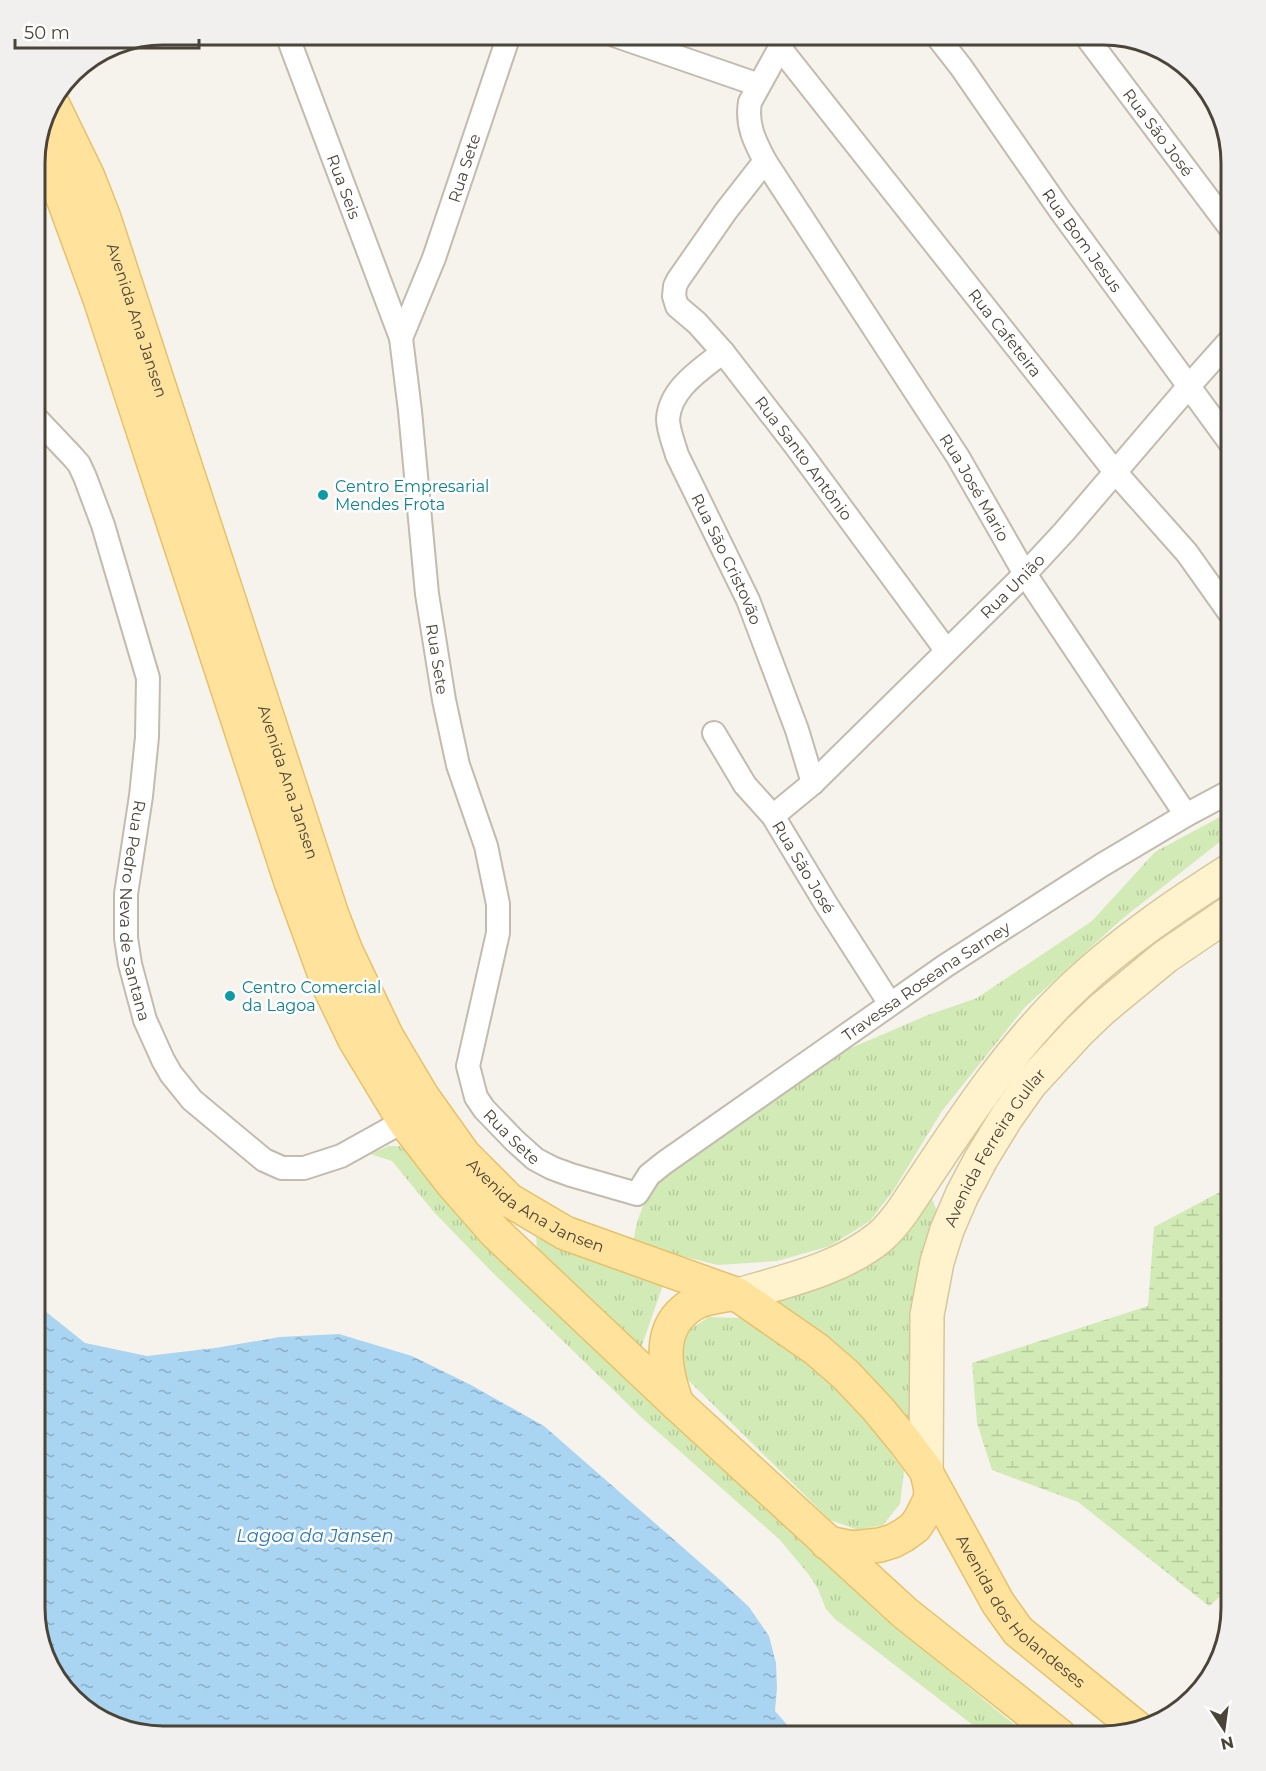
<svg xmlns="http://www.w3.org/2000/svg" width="1266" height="1771" viewBox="0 0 1266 1771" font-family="Montserrat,sans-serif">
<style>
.grass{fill:url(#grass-tufts)}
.wetland{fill:url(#wetland-marsh)}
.water{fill:url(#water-ripples)}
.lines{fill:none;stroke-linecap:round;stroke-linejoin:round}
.minor-casing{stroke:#c2bbae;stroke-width:26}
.secondary-casing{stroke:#d6c79b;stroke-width:36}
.primary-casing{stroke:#e6c16a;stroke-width:36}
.minor{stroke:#fff;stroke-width:22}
.secondary{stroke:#fff3cd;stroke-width:33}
.primary{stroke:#ffe39c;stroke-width:33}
.culture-dot{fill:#0f9aa8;stroke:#fff;stroke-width:2}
.labels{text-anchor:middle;stroke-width:5;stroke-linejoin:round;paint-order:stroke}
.street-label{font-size:16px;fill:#4b4439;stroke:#fff}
.culture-label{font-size:16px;fill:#0d838f;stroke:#fff;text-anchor:start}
.water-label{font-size:18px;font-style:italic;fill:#2e7ab2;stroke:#fff}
.rim{fill:none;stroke:#4b4439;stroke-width:3}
</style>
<defs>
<pattern id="grass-tufts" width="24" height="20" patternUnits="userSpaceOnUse" patternTransform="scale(1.5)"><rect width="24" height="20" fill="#d2eab5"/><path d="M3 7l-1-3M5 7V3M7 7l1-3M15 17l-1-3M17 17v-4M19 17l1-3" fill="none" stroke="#b6ca9c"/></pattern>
<pattern id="wetland-marsh" width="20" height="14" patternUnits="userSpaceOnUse" patternTransform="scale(1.5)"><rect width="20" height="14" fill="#d2eab5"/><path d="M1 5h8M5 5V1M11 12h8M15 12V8" fill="none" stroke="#b6ca9c"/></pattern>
<pattern id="water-ripples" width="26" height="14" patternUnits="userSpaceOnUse" patternTransform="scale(1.5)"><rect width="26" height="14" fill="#a9d4f2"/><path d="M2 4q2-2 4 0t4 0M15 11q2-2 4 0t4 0" fill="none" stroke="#8caec5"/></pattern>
</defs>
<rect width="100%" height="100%" fill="#f6f3ec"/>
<g class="grass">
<path d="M 1231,811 L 1231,833 L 1122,919 L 1025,1007 L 942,1111 L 893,1191 L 870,1221 L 830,1246 L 777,1261 L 718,1265 L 633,1244 C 637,1217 643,1202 659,1179 L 830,1057 L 928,1015 L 977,998 L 1092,921 L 1155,852 Z"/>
<path d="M 389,1146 L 399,1146 L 407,1149 L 877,1612 L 1028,1736 L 987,1736 L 835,1619 L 826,1609 L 818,1589 L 809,1575 L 780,1540 L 640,1416 L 491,1271 L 433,1211 L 392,1161 L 370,1154 Z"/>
<path d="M 932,1199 L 940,1218 L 915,1422 L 906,1425 L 770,1299 L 908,1229 Z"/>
<path d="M 536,1237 L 575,1254 L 663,1285 L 639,1354 L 538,1259 Z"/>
<path d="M 709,1317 L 740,1318 L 804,1361 L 858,1409 L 904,1471 L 900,1504 L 883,1525 L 858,1530 L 830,1520 L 686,1378 L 680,1351 L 687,1331 Z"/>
</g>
<path class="wetland" d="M 1231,1186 L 1231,1587 L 1209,1606 L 1078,1502 L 992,1470 L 977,1423 L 972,1363 L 1148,1306 L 1154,1227 Z"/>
<path class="water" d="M 35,1300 L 45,1311 L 85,1343 L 147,1356 L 215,1348 L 280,1337 L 339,1334 L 412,1356 L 471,1385 L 544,1426 L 720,1580 L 749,1607 L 769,1636 L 776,1663 L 777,1688 L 775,1711 L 797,1736 L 155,1736 L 98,1719 L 52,1673 L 35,1608 Z"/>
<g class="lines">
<defs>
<g id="minor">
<path id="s1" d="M 287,35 L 401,338"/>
<path id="s2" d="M 509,35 L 434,258 L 401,338 L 410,411 L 427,594 L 444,700 L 458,765 L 486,846 L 498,904 L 498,933 L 468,1066 L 476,1097 L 484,1109 L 515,1141 L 535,1159 L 552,1168 L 571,1175 L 637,1194 L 649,1175 L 664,1163 L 945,966 L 1102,865 L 1186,815 L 1231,791"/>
<path d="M 614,35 L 759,85"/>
<path id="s3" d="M 787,35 L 750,102 C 746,125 755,142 765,161 L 726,211 L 678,280 L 675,286 L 674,296 L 677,306 L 697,323 L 723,352 L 795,445 L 946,650"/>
<path id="s4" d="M 936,35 L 961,67 L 1060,210 L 1231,444"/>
<path id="s5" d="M 1085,35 L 1231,229"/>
<path id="s6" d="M 780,48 L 1116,473 L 1187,553 L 1231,615"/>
<path id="s7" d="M 765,161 L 958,457 L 1025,574 L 1186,815"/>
<path id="s8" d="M 723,352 C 702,369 670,388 668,419 C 668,430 674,444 677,455 L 748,600 L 797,730 L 813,783"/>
<path id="s9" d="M 35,417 L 72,456 L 79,464 L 85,477 L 103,525 L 148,678 L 147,737 L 141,796 L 126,894 L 126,938 L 130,964 L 145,1020 L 163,1060 L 171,1074 L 192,1100 L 264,1160 L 282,1168 L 304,1168 L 341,1156 L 404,1121"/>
<path id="s10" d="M 714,733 L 745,785 L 773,816 L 826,904 L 890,1004"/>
<path id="s11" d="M 773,816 L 813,783 L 1025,574 L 1064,532 L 1189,386 L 1231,339"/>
</g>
<g id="secondary">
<path d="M 738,1295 C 786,1281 841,1269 880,1237 C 889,1229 897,1219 904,1209 C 956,1131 1006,1051 1075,986 C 1123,941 1176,905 1231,870"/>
<path id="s12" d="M 926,1470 L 927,1315 L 937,1262 L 947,1230 L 962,1195 L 981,1159 L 1006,1118 L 1030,1084 L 1079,1031 L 1102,1009 L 1165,957 L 1231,912"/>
</g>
<g id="primary">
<path id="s13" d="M 51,101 L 88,177 L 104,218 L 332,915 L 346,951 L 387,1037 L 422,1096 L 464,1155 L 509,1200 L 565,1233 L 738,1295 L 816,1349 L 846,1375 L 878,1409 L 905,1442 L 926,1470 L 928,1476 L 931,1490 L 930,1500 L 921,1518 L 915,1527 L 904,1535 L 893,1541 L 880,1545 L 853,1548 L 827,1543"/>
<path d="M 38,142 L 63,198 L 100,299 L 291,882 L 329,986 L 355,1040 L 404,1121 L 452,1183 L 495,1232 L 677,1404 L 905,1613 L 1060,1736"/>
<path d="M 677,1404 C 664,1369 655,1325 695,1303 C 707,1297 720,1296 732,1294"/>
<path id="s14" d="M 928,1476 L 998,1603 L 1018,1631 L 1137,1728"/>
</g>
</defs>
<use href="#minor" class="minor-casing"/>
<use href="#secondary" class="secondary-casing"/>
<use href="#primary" class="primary-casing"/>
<use href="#minor" class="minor"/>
<use href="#secondary" class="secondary"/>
<use href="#primary" class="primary"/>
</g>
<g class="culture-dot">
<circle cx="323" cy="495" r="6"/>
<circle cx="230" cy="996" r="6"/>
</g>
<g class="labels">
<g class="street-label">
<text dy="6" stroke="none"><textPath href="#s5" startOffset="122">Rua São José</textPath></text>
<text transform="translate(464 168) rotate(-72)" y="6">Rua Sete</text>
<text dy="6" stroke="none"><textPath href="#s1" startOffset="162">Rua Seis</textPath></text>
<text dy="6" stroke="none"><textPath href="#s4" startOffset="252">Rua Bom Jesus</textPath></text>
<text dy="6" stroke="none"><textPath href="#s13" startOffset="236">Avenida Ana Jansen</textPath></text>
<text dy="6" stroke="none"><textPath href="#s6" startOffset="363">Rua Cafeteira</textPath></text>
<text dy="6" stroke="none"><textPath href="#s3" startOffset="512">Rua Santo Antônio</textPath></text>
<text dy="6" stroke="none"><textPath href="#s7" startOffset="388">Rua José Mario</textPath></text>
<text dy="6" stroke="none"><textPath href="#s8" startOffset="242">Rua São Cristovão</textPath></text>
<text dy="6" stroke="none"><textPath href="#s11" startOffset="332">Rua União</textPath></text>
<text dy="6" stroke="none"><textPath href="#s2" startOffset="645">Rua Sete</textPath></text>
<text dy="6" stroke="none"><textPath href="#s13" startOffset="722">Avenida Ana Jansen</textPath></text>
<text dy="6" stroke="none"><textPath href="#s10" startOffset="162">Rua São José</textPath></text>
<text dy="6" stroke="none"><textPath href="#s9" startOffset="524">Rua Pedro Neva de Santana</textPath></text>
<text dy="6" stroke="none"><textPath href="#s2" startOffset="1650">Travessa Roseana Sarney</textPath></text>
<text dy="6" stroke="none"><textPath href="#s2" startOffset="1149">Rua Sete</textPath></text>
<text dy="6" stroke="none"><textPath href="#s12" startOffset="338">Avenida Ferreira Gullar</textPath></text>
<text dy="6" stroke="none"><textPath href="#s13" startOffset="1226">Avenida Ana Jansen</textPath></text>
<text dy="6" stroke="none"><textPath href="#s14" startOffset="166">Avenida dos Holandeses</textPath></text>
</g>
<g class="culture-label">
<text x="335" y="492">Centro Empresarial<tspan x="335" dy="18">Mendes Frota</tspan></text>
<text x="242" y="993">Centro Comercial<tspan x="242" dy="18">da Lagoa</tspan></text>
</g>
<g class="water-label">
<text x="315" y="1542">Lagoa da Jansen</text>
</g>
</g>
<path d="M0 0H1266V1771H0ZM163 45H1103A118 118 0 0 1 1221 163V1608A118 118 0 0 1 1103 1726H163A118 118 0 0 1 45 1608V163A118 118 0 0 1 163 45Z" fill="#f1f0ef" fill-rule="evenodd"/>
<path class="rim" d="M163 45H1103A118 118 0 0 1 1221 163V1608A118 118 0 0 1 1103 1726H163A118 118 0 0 1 45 1608V163A118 118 0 0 1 163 45Z"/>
<g transform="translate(1224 1729) rotate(167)" stroke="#ffffff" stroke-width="4.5" paint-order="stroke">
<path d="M0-4.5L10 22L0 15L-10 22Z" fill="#4b4439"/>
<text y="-9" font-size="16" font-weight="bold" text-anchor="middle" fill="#4b4439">N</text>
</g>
<path d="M15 39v9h184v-9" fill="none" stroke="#4b4439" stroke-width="3"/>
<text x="24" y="39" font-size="18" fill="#4b4439" stroke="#ffffff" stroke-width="4.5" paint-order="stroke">50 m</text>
</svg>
